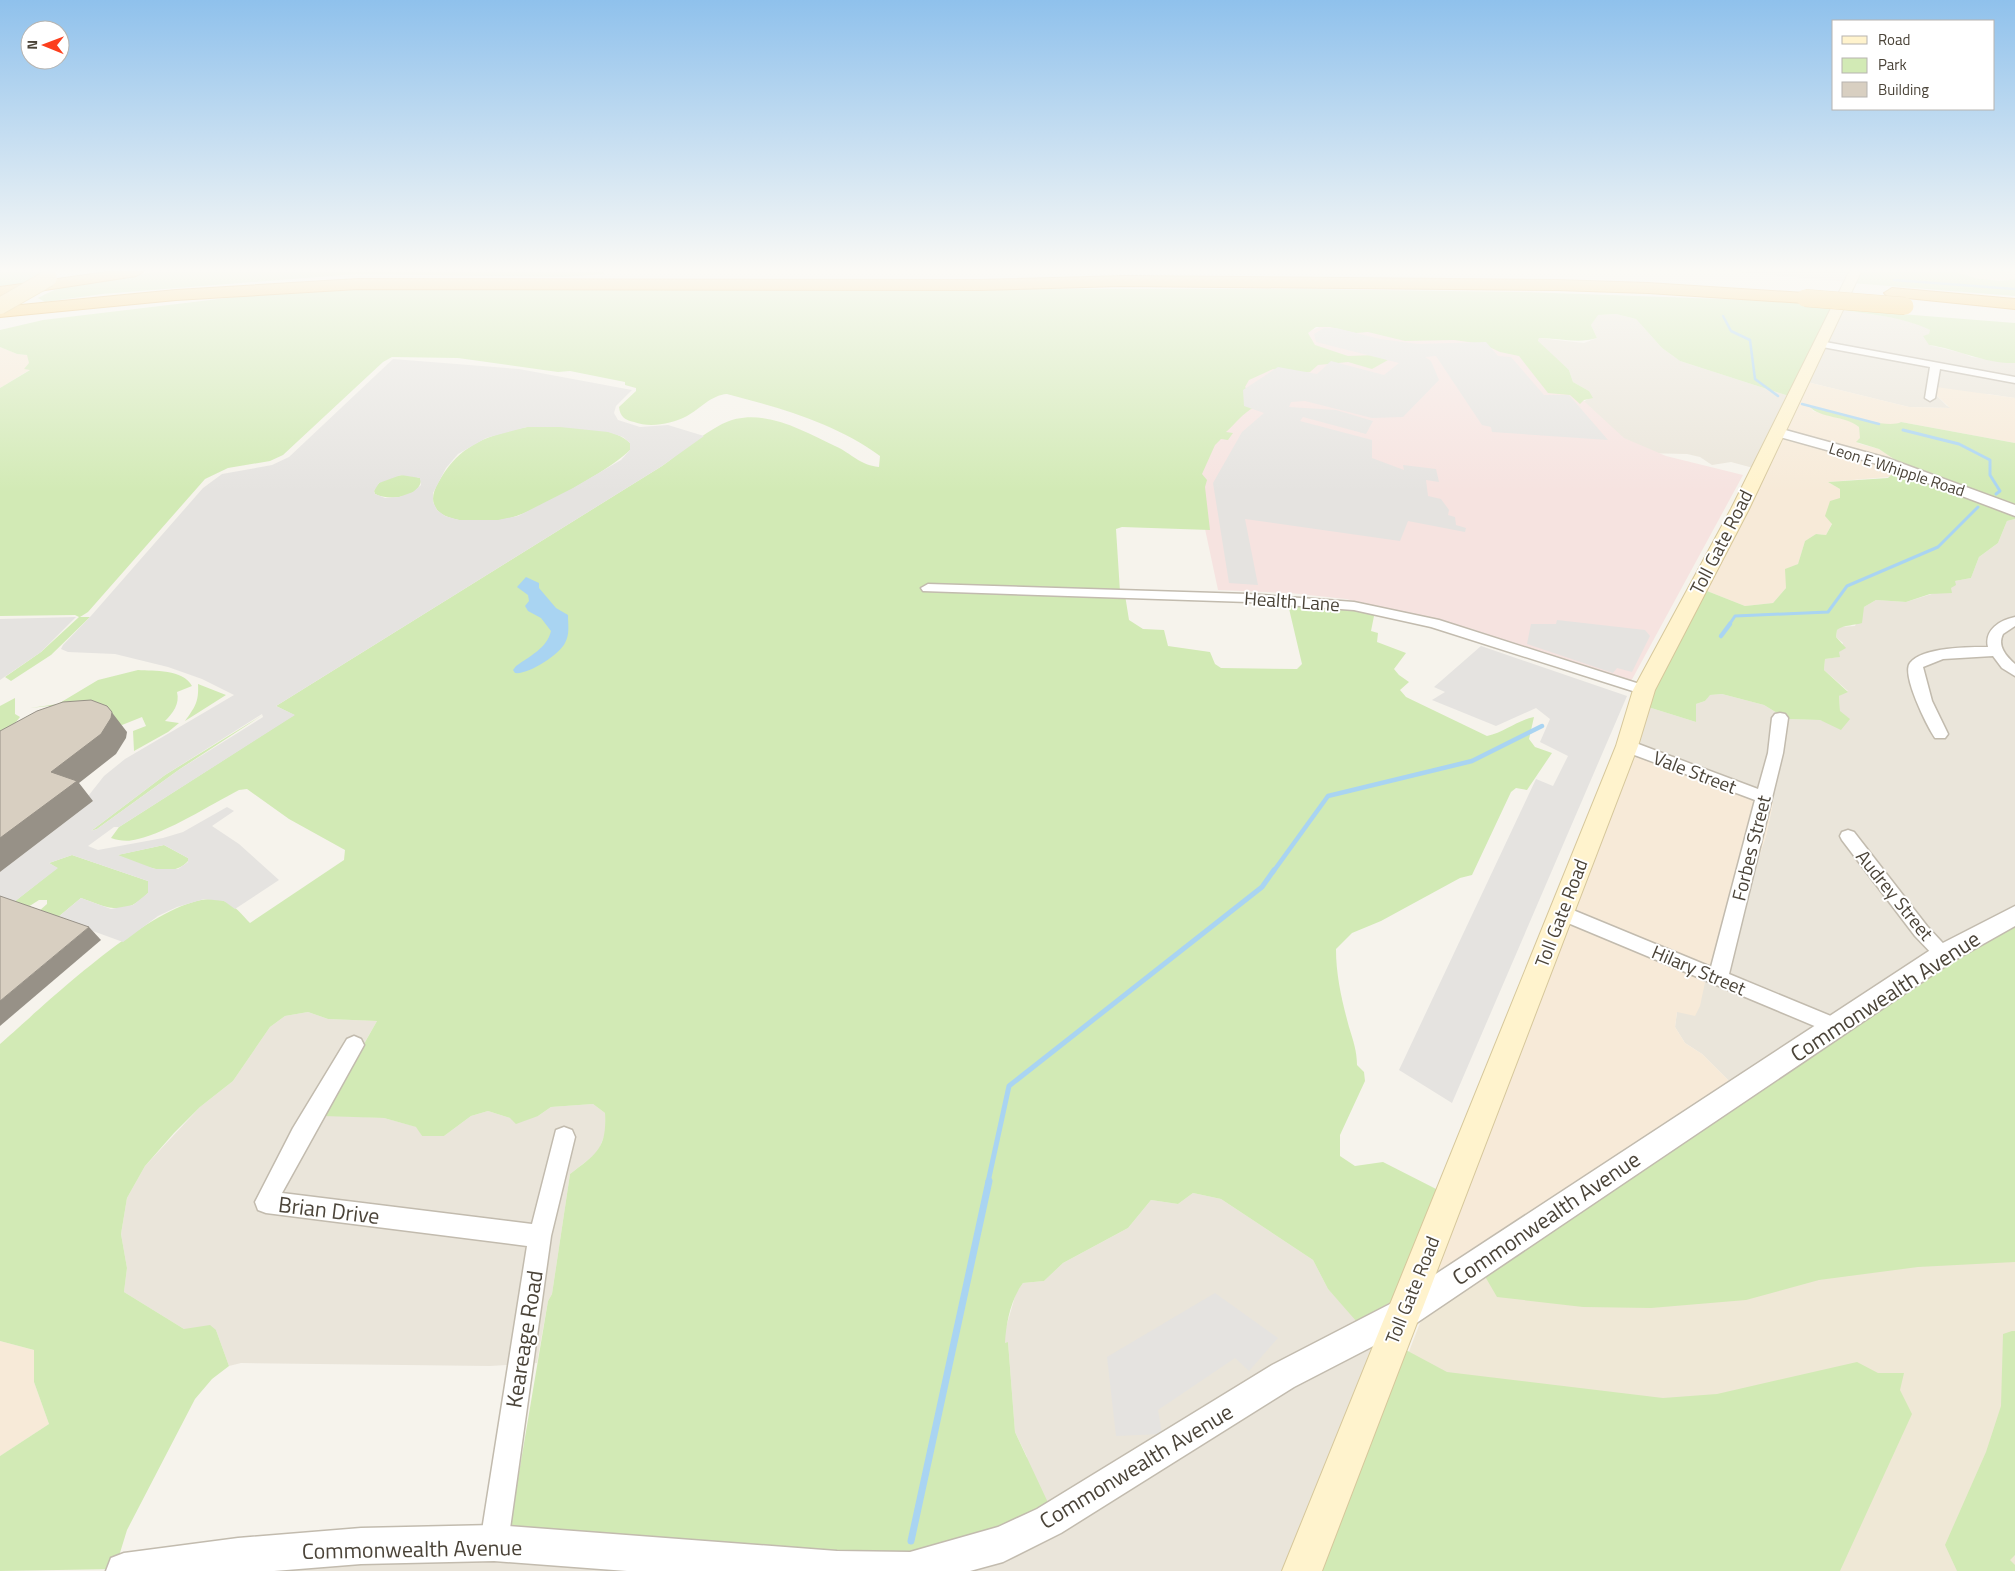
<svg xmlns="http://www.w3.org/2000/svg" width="2015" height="1571" viewBox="0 0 2015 1571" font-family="'Titillium Web',sans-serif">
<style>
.residential{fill:#eae5da}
.commercial{fill:#f7ead8}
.education{fill:#efe8d6}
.medical{fill:#f6e3e0}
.green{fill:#d2eab5}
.parking{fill:#e5e3e0;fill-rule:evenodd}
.water{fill:#a9d4f2}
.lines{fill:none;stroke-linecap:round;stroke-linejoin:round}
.stream-far4{stroke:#a9d4f2;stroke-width:2.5}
.stream-far3{stroke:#a9d4f2;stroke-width:3}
.stream-far2{stroke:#a9d4f2;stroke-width:4.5}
.stream-far1{stroke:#a9d4f2;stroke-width:5}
.stream{stroke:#a9d4f2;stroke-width:7}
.minor-casing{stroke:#c2bbae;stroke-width:3}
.tertiary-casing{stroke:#c2bbae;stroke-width:3}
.secondary-casing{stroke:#d6c79b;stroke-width:2}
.motorway-casing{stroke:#e0a43c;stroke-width:2}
.minor{fill:#fff;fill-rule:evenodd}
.tertiary{fill:#fff;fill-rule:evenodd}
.secondary{fill:#fff3cd;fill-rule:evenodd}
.motorway{fill:#ffcf6e;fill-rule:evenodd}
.primary-bridge-casing{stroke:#e6c16a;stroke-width:18;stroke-linecap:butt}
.motorway-bridge-casing{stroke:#e0a43c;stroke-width:18;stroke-linecap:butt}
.primary-bridge{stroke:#ffe39c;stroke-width:16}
.motorway-bridge{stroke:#ffcf6e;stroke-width:17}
.shaded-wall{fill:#979187}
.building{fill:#d8cfc1;stroke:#979187}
.labels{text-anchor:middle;stroke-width:4;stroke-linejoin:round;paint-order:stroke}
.far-street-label{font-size:16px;fill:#4b4439;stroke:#fff}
.street-label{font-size:19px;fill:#4b4439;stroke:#fff}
.near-street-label{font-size:22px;fill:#4b4439;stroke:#fff}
</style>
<rect width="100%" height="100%" fill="#f6f3ec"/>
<g class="residential">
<path d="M 1736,272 L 1850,272 L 1852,273 L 1849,282 Z"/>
<path d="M 1838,309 L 1895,318 L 1921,325 L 1930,330 L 1929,345 L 1962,353 L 1972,357 L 2015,363 L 2015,398 L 1988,394 L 1934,393 L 1947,406 L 1952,408 L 1909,407 L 1803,381 Z"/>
<path d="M 1616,314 L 1636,319 L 1662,348 L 1680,361 L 1792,397 L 1757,469 L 1731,462 L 1712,465 L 1700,457 L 1687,454 L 1641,453 L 1580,404 L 1591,397 L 1589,391 L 1573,382 L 1569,370 L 1549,353 L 1538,342 L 1539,338 L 1584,343 L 1597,338 L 1591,325 L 1597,315 Z"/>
<path d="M 2015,519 L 2015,926 L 2005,920 L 1736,1088 L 1702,1054 L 1685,1043 L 1675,1027 L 1677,1012 L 1707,972 L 1745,898 L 1766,836 L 1773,803 L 1630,748 L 1648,707 L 1696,722 L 1696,704 L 1705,701 L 1709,695 L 1722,694 L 1764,705 L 1787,719 L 1820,720 L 1834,725 L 1840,711 L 1839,696 L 1848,691 L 1824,670 L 1825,659 L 1839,657 L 1839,652 L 1843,643 L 1836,637 L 1837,630 L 1840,627 L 1855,626 L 1864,607 L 1876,600 L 1906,602 L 1951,588 L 1955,581 L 1971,578 L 1979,557 L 1998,543 L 2007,521 Z"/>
<path d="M 308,1012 L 328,1019 L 377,1021 L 323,1115 L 384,1118 L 417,1127 L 422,1136 L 444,1136 L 471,1116 L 488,1111 L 510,1118 L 538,1116 L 551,1107 L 593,1104 L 605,1113 L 606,1131 L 598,1152 L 570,1174 L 552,1294 L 548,1301 L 537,1363 L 490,1366 L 241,1363 L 229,1366 L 216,1330 L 184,1329 L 124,1292 L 127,1268 L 121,1234 L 127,1198 L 145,1166 L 200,1107 L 233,1081 L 270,1027 L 285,1016 Z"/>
<path d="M 1193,1193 L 1221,1199 L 1313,1260 L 1328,1289 L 1353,1316 L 1363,1320 L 1399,1297 L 1298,1571 L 954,1571 L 1027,1457 L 1015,1432 L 1008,1342 L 1005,1344 L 1005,1331 L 1016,1293 L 1023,1283 L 1044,1281 L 1063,1263 L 1128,1228 L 1151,1200 L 1178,1204 Z"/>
<path d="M 259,1552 L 857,1571 L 120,1571 Z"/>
</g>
<g class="commercial">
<path d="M 1956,272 L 2015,272 L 2015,279 L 2000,281 L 1975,278 Z"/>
<path d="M 0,347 L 17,354 L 28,355 L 31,369 L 0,388 Z"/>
<path d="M 1803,381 L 1909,407 L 1950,408 L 1934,393 L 1936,387 L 2015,398 L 2015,443 L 1901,422 L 1897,425 L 1880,424 L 1810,406 L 1813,411 L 1853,422 L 1859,427 L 1861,438 L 1857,443 L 1879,449 L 1912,471 L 1888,477 L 1828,482 L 1840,489 L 1840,499 L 1832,523 L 1826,535 L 1816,534 L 1805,541 L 1798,564 L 1786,569 L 1786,588 L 1773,603 L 1745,606 L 1702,589 Z"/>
<path d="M 1626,752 L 1767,796 L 1773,803 L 1766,836 L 1745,898 L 1723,976 L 1707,973 L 1700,1006 L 1695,1016 L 1677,1012 L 1675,1027 L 1685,1043 L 1702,1054 L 1736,1088 L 1425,1280 Z"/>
<path d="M 0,1341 L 34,1350 L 34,1382 L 49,1424 L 0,1456 Z"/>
</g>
<path class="education" d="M 2015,953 L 2015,1571 L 1324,1571 L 1420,1323 L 1442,1293 Z"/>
<path class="medical" d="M 1329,323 L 1476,336 L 1535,356 L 1624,438 L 1666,456 L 1743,475 L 1629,685 L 1472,629 L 1346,599 L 1290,593 L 1218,590 L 1192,468 L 1217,403 L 1303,334 Z"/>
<g class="green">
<path d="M 0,272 L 42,272 L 26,284 L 0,292 Z"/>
<path d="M 156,272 L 604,272 L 604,274 L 565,277 L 356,274 L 102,294 L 45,302 L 38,298 C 73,278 117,277 156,272 Z"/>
<path d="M 1855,272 L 1956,272 L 1975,278 L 2000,281 L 2015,279 L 2015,296 L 1851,283 Z"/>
<path d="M 394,288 L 1301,289 L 1521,292 L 1779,301 L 1875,312 L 2015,323 L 2015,363 C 1985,364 1958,349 1929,345 L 1923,336 L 1929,334 L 1930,330 C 1902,316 1869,315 1838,309 L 1792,397 L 1680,361 L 1662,348 L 1636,319 L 1616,314 L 1598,315 L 1591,325 L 1597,338 C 1578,344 1559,338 1539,338 L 1538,341 L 1569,370 L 1573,382 L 1589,391 L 1593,398 L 1584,400 L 1580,404 L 1570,395 L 1548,393 L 1519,356 L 1500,352 L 1483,344 L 1454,340 L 1405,341 L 1368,332 L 1356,333 L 1330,327 L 1316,327 L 1308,333 L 1315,345 L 1348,356 L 1376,355 L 1388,360 L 1372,369 L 1348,362 L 1318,365 L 1310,372 L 1288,374 L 1273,369 L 1249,380 L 1245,387 L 1251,394 L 1254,407 C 1241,415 1237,422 1226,432 L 1233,433 L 1228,440 L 1221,439 L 1215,445 L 1202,474 L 1207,480 L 1205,487 L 1210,530 L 1122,527 L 1116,529 L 1120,592 L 1125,595 L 1129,620 L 1143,629 L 1164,630 L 1168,646 L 1210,652 L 1215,664 L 1221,668 L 1297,669 L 1302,664 L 1287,600 L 1375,611 L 1371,631 L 1378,633 L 1377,642 L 1406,653 L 1394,669 L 1399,675 L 1409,682 L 1400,690 L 1406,697 L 1487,736 C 1505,732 1518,720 1534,717 L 1529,739 L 1535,747 L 1552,753 L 1527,790 L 1516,788 L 1511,792 L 1472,875 L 1460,878 L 1381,921 L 1352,933 L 1336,949 C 1336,976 1342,1001 1349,1027 C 1353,1040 1357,1051 1357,1065 L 1364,1072 L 1365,1081 L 1340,1135 L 1340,1156 L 1355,1166 L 1383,1162 L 1440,1191 L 1399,1297 L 1357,1322 L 1328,1289 L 1313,1260 L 1221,1199 L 1193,1193 L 1178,1204 L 1151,1200 L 1128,1228 L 1063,1263 L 1044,1281 L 1023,1283 C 1011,1299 1006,1323 1005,1343 L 1008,1342 L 1015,1432 L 1051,1509 L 954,1566 L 508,1538 L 548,1301 L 552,1294 L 570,1174 C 596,1154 607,1149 605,1113 L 593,1104 L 551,1107 L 538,1116 L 516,1124 L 510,1118 L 488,1111 L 471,1116 L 444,1136 L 422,1136 L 416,1127 L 384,1118 L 323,1116 L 377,1021 L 328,1019 L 308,1012 L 285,1016 L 270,1027 L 233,1081 L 200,1107 L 174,1133 L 145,1166 L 127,1198 L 121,1234 L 127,1268 L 124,1292 L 184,1329 L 210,1325 L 216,1330 L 229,1366 L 212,1379 L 195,1399 L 127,1530 L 115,1569 L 0,1571 L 0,1456 L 49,1424 L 34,1382 L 34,1350 L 0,1341 L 0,1044 C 40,1010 170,882 224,901 C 234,904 243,916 250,923 L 344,860 L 345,850 L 289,819 L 247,789 L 239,790 C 210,805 168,832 138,839 C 128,842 120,841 111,838 L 119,827 L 294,715 L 276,706 L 662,466 C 681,452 701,435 722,424 C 759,405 802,430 835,446 C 853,454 859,465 879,467 L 880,456 C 835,423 780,408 727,394 C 711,395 700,409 687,416 C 671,424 650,428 634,422 C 625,420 620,417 619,407 L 636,391 L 636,388 L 625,385 L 625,382 L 570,371 L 558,372 L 458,358 L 392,357 L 383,362 L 283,455 L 270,461 L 228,468 L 205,479 L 88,612 L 80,617 L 90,617 L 51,655 L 11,681 L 5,677 L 41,652 L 79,617 L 75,615 L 0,616 L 0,388 L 30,370 L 24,369 L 29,363 L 27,355 L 17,354 L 0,347 L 0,330 L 43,320 L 260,294 Z"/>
<path d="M 1809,406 C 1827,411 1887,430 1901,422 L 2015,443 L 2015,519 L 2007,521 L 1998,543 L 1979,557 L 1971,578 L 1955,581 L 1956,585 L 1951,588 L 1952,593 L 1930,594 L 1906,602 L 1876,600 L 1864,607 L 1862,623 C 1856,625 1843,625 1837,630 L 1836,637 L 1846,648 L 1839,652 L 1840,657 L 1825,659 L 1824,670 L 1848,692 L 1839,696 L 1840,711 L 1850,719 L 1841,730 L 1820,720 L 1787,719 L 1764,705 L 1722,694 L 1710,695 L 1705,701 L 1696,704 L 1696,722 L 1648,707 L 1651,696 L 1702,589 L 1745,606 L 1773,603 L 1786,588 L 1785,569 L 1798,564 L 1805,541 L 1816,534 L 1826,535 L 1832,524 L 1825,516 L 1830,501 L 1840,498 L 1840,489 L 1828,482 L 1888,478 L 1899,467 L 1910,470 L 1879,449 L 1856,442 L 1860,438 L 1859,427 C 1845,415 1820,419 1809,406 Z"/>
<path d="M 527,427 C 555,427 609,422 630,443 L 630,450 C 611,469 545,506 519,515 C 500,523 454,526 438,511 C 430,502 433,492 438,483 C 459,445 486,435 527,427 Z"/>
<path d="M 409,475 L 420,478 L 421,481 C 418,498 388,501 375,494 L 374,491 C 379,477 396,475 409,475 Z"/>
<path d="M 138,670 C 154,671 183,669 192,686 L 177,692 C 180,704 173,713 165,721 L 179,723 L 168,732 L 134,751 L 133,731 L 146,726 L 142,717 L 122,725 L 49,706 L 30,708 L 58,704 L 98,680 Z"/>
<path d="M 198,684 L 226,695 L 185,721 C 195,707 199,702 198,684 Z"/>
<path d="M 15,698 L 15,714 L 20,717 L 12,727 L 0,767 L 0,706 Z"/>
<path d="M 264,714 L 180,769 L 97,829 L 91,831 L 165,775 Z"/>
<path d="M 164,845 L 188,858 L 188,861 C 171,881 137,863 117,855 Z"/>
<path d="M 72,855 L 148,881 L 148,893 C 125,917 108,908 81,898 L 57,918 L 39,911 L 47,904 L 47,900 L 39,900 L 28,907 L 14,902 L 57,868 L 49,863 Z"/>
<path d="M 2005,920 L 2015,926 L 2015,1262 L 1918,1267 L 1819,1280 L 1746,1300 L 1651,1308 L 1583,1307 L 1497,1297 L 1472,1254 Z"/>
<path d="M 2012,1331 L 2015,1331 L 2015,1555 L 2010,1560 L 2015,1565 L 2015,1571 L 1957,1571 L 1945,1545 L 1986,1452 L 2001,1406 L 2003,1334 Z"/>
<path d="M 1391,1342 L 1447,1372 L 1663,1398 L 1717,1394 L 1857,1362 L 1878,1373 L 1904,1373 L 1900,1390 L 1912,1414 L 1840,1571 L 1298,1571 Z"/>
</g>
<g class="parking">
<path d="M 1324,328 L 1336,328 L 1380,339 L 1418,344 L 1486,342 L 1498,356 L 1511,357 L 1544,395 L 1569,395 L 1608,440 L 1492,432 L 1491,427 L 1482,425 L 1436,356 L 1425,357 L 1431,361 L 1439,380 L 1403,417 L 1372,418 L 1305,401 L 1291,402 L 1289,407 L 1336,410 L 1373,421 L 1366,434 L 1303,417 L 1300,421 L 1372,440 L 1372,458 L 1404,470 L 1403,465 L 1436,469 L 1439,482 L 1426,480 L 1428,496 L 1441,499 L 1449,510 L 1448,515 L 1455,517 L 1456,525 L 1466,528 L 1465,532 L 1408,521 L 1400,541 L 1245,519 L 1258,585 L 1229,583 L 1213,483 L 1242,432 L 1264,413 L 1244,406 L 1243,390 L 1278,367 L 1317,374 L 1331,361 L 1384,375 L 1399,363 L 1316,342 L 1314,334 Z"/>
<path d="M 393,359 L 519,369 L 632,390 L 616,406 L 614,413 L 618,420 L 640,427 L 668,425 L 704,436 L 662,466 L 276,706 L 295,715 L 119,827 L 114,827 L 88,846 L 98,850 L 163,838 L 183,832 L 227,807 L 234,811 L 212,826 L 239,844 L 279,880 L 235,909 L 224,901 L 204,899 L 177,907 L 158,916 L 123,942 L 57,918 L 81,898 L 111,909 L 133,905 L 148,893 L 148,881 L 72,855 L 49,863 L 58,868 L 14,902 L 0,900 L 0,872 L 93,801 L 87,798 L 89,795 L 104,776 L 125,759 L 234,695 L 202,679 L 168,667 L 115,654 L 68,652 L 61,649 L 63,645 L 90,617 L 203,488 L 222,474 L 272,465 L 289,457 ZM 527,427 L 560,427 L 608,432 L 623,437 L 630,443 L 630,450 L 621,460 L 573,488 L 518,516 L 498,520 L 459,520 L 445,516 L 437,510 L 433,502 L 433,493 L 446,468 L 458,454 L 486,438 ZM 401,475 L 420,478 L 421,485 L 413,492 L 399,497 L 385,498 L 375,494 L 374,491 L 379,483 ZM 262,714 L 263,717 L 180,769 L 97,829 L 91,831 L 165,775 ZM 164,845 L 188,858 L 188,862 L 178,869 L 155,869 L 118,855 Z"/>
<path d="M 76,617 L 41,652 L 0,680 L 0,619 Z"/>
<path d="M 1557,620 L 1645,630 L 1650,636 L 1632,672 L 1617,668 L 1613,673 L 1527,644 L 1531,624 L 1556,624 Z"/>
<path d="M 1481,646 L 1627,696 L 1452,1103 L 1399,1070 L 1536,779 L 1553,786 L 1568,756 L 1540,742 L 1550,719 L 1536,708 L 1496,726 L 1432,700 L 1445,692 L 1434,687 Z"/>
<path d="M 1215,1293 L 1278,1338 L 1249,1371 L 1235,1358 L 1158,1410 L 1162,1434 L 1116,1436 L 1107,1357 Z"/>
</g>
<path class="water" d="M 526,577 L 539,583 L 539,588 L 556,608 L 568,615 C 568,625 570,634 565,643 C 559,655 528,675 515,673 L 513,670 L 516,666 C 530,656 547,648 551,631 L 541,618 L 528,611 L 525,606 L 529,601 L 528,595 L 517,587 Z"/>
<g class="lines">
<g class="stream-far4">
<path d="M 1894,280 L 2015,289"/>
<path d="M 1723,316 L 1731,331 L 1750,340 L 1755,379 L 1778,396"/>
<path d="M 1802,404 L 1879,424"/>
</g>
<g class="stream-far3">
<path d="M 1903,430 L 1959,444 L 1990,460 L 1990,475 L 2000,491 L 1996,494"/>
<path d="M 1729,625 L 1735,616 L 1828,612 L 1847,586 L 1938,547 L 1978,507"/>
</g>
<g class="stream-far2">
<path d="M 1721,636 L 1730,624"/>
<path d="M 1273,872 L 1328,796 L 1472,761 L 1542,726"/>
</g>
<path class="stream-far1" d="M 988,1182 L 1009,1086 L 1262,887 L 1274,870"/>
<path class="stream" d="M 911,1541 L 989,1181"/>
<defs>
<g id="minor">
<path d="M 1820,341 L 2015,377 L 2015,383 L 1940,369 L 1935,398 L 1930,401 L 1925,398 L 1930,367 L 1817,346 L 1817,342 Z"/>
<path d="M 928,584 L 1248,594 L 1354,602 L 1439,620 L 1649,687 L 1651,690 L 1649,693 L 1639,693 L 1431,627 L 1354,610 L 1248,602 L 923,591 L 921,588 Z"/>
<path d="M 2015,617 L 2015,626 L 2003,634 C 1997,646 2006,656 2015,664 L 2015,676 L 2002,668 L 1993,656 L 1943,659 L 1923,667 L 1932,701 L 1948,734 L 1945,738 L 1935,738 C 1927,726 1901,674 1910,663 C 1922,647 1970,647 1988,647 C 1984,630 2000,620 2015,617 Z"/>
<path d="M 1780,713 L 1785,714 L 1788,718 L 1783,753 L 1729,974 L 1843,1021 L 1846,1027 L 1843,1033 L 1836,1035 L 1556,918 L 1553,913 L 1556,908 L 1562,906 L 1568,908 L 1711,967 L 1755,800 L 1621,750 L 1619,746 L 1621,742 L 1633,742 L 1758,789 L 1768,753 L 1772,718 L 1775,714 Z"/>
<path d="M 1848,830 L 1854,832 L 1927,926 L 1953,954 L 1951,959 L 1944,962 L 1937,959 L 1915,936 L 1842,840 L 1840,836 L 1842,832 Z"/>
<path d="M 354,1036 L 361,1039 L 364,1045 L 282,1193 L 532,1224 L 556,1130 L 564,1127 L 572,1130 L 575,1137 L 551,1236 L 508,1543 L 504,1553 L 494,1557 L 484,1553 L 480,1543 L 527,1246 L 266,1213 L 258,1210 L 255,1202 L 293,1128 L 347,1039 Z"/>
</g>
<g id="tertiary">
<path d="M 1778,428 L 1887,458 L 2015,505 L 2015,516 L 1877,464 L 1773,435 L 1771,432 L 1773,429 Z"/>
<path d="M 2015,906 L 2015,926 L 1953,961 L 1412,1326 L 1294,1387 L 1061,1533 L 1003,1562 L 970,1571 L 627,1571 L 494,1561 L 361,1564 L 274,1571 L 106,1571 L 111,1558 L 124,1553 L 238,1538 L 361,1528 L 494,1525 L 837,1551 L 910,1552 L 998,1527 L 1037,1509 L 1272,1365 L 1390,1304 L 1935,947 Z"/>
</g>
<path id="secondary" d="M 1849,272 L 1861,272 L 1749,509 L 1655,690 L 1638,746 L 1322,1571 L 1282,1571 L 1616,746 L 1633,690 L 1731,509 Z"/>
<g id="motorway">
<path d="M 107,272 L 143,272 L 136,276 L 0,297 L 0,287 Z"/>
<path d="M 1125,276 L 1557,280 L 1648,283 L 1805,293 L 1813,298 L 1805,303 L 1648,293 L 1557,290 L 1121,286 L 979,290 L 358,289 L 176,300 L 0,317 L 0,307 L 176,290 L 358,279 L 979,280 Z"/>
<path d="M 1892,288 L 2015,299 L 2015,309 L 1887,296 L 1884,293 Z"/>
</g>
</defs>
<use href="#minor" class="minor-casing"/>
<use href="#tertiary" class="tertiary-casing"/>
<use href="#secondary" class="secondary-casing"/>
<use href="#motorway" class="motorway-casing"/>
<use href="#minor" class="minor"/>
<use href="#tertiary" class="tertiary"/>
<use href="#secondary" class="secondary"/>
<use href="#motorway" class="motorway"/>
<defs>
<path id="primary-bridge" d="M 0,306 L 49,278"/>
<path id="motorway-bridge" d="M 1805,298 L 1905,306"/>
</defs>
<use href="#primary-bridge" class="primary-bridge-casing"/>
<use href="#motorway-bridge" class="motorway-bridge-casing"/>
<use href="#primary-bridge" class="primary-bridge"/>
<use href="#motorway-bridge" class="motorway-bridge"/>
</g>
<g class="shaded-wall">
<path d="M 107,706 L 127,732 L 126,738 L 116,754 L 79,783 L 93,801 L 0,872 L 0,838 L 51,772 Z"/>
<path d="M 89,927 L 101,940 L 0,1026 L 0,1001 Z"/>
</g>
<g class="building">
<path d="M 91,700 L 107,706 L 112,712 L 111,718 L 101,734 L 51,772 L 77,781 L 0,838 L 0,731 L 37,711 L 63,702 Z"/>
<path d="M 0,896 L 89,927 L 0,1001 Z"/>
</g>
<linearGradient id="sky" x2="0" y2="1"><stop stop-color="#8fc1ec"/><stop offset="0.55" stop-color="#fbfaf6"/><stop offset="1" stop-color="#fbfaf6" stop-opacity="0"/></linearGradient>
<rect width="2015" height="492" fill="url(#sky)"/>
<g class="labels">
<g class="far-street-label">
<text transform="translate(1897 469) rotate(18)" y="6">Leon E Whipple Road</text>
</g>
<g class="street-label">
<text transform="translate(1721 542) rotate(-63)" y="7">Toll Gate Road</text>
<text transform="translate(1292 601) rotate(4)" y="7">Health Lane</text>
<text transform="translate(1695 772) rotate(21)" y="7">Vale Street</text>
<text transform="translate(1751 848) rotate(-76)" y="7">Forbes Street</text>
<text transform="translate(1895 895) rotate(51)" y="7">Audrey Street</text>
<text transform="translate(1561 913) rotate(-69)" y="7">Toll Gate Road</text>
<text transform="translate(1699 970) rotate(23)" y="7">Hilary Street</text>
<text transform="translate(1412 1290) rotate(-68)" y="7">Toll Gate Road</text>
</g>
<g class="near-street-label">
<text transform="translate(1885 996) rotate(-33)" y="8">Commonwealth Avenue</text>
<text transform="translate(329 1210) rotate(7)" y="8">Brian Drive</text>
<text transform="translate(1546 1218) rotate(-34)" y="8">Commonwealth Avenue</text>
<text transform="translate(524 1339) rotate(-81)" y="8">Keareage Road</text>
<text transform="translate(1136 1466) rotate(-31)" y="8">Commonwealth Avenue</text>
<text transform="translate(412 1549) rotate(-1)" y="8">Commonwealth Avenue</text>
</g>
</g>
<rect x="1832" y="20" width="162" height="90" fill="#ffffff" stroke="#b7b4b0"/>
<rect x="1842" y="36" width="25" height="8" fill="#fff3cd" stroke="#b7b4b0"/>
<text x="1878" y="45" font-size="15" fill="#4b4439">Road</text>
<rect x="1842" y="58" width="25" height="15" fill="#d2eab5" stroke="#b7b4b0"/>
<text x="1878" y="70" font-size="15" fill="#4b4439">Park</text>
<rect x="1842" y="82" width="25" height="15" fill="#d8cfc1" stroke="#b7b4b0"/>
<text x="1878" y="95" font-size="15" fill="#4b4439">Building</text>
<g transform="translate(45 45) rotate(271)"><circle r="24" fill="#ffffff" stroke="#b7b4b0"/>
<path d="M0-4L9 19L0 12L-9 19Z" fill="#fc3f1d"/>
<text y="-8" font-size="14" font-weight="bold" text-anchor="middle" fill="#4b4439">N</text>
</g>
</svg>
